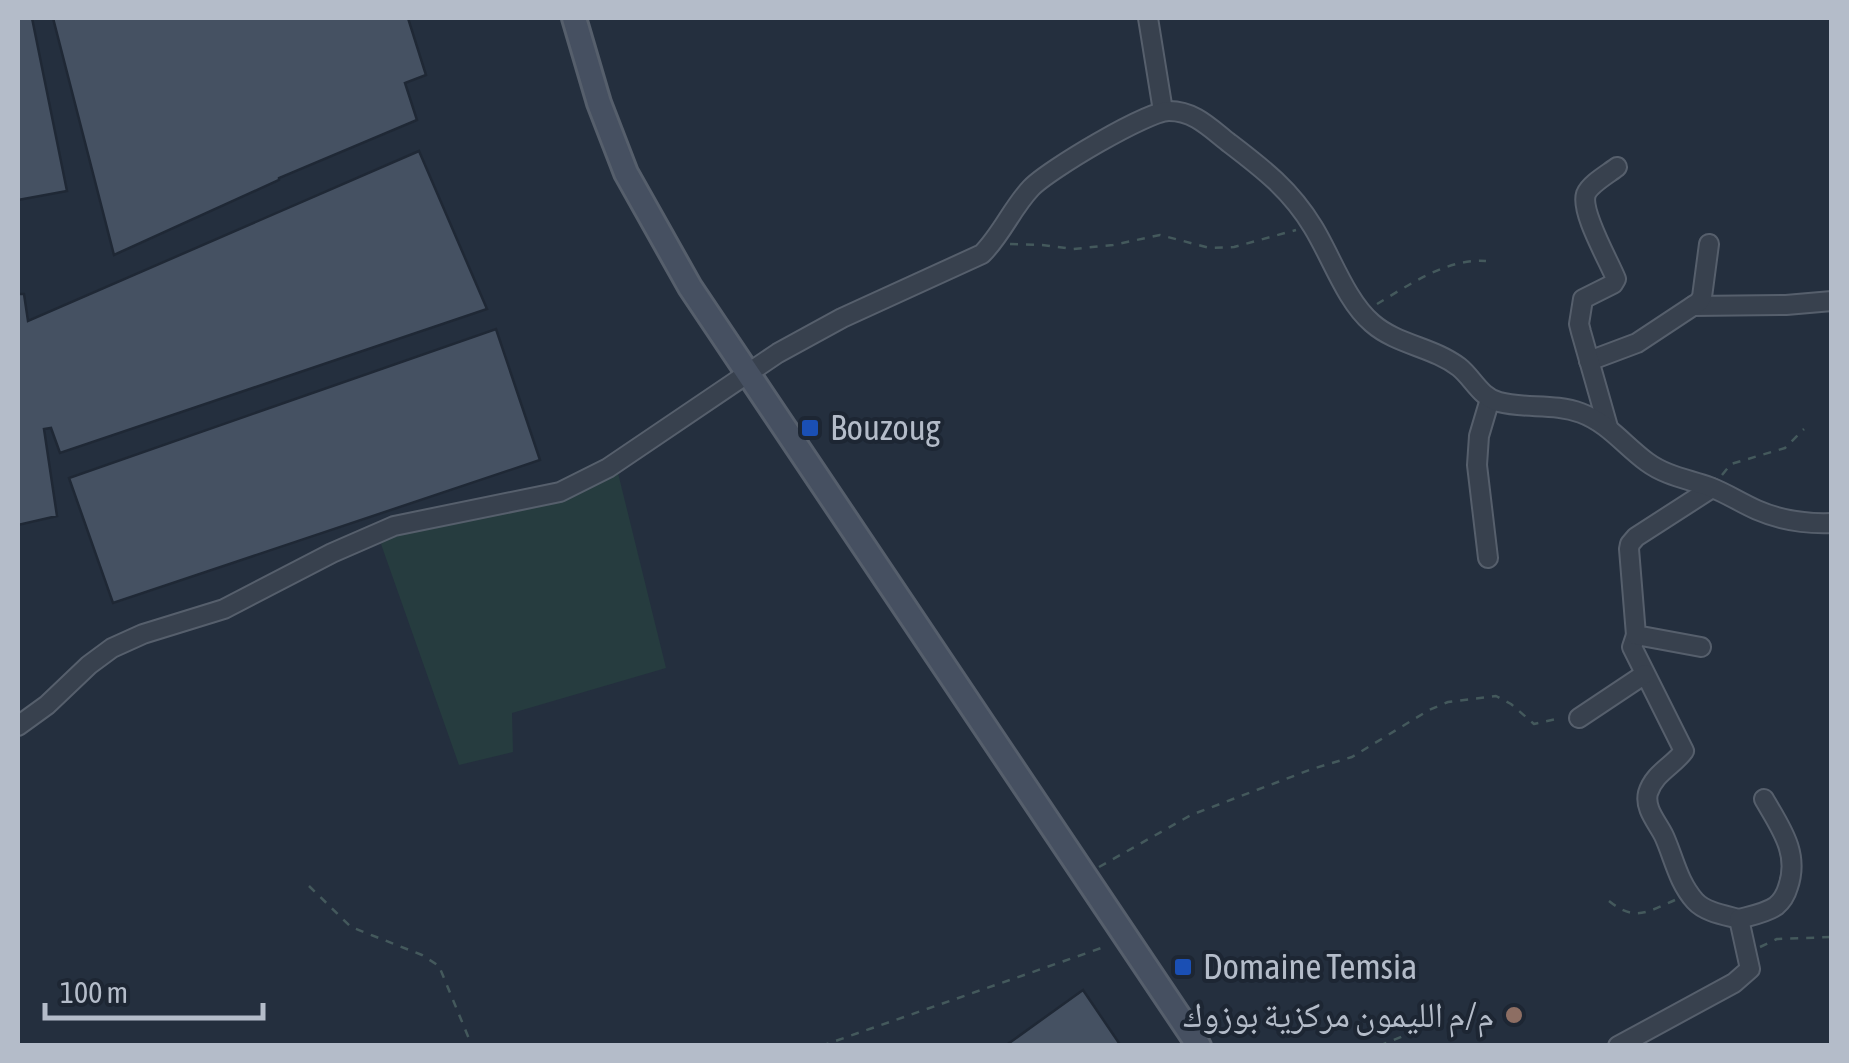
<svg xmlns="http://www.w3.org/2000/svg" width="1849" height="1063" viewBox="0 0 1849 1063" font-family="'Asap Condensed','Noto Naskh Arabic',sans-serif">
<style>
.green{fill:#263c3f}
.building{fill:#455162;stroke:#1f2835;stroke-width:2.5}
.lines{fill:none;stroke-linecap:round;stroke-linejoin:round}
.street-casing{stroke:#565f6c;stroke-width:22}
.secondary-casing{stroke:#565f6c;stroke-width:28}
.path{stroke:#44595c;stroke-width:2.5;stroke-dasharray:8 8;stroke-linecap:butt}
.street{stroke:#38414e;stroke-width:18}
.secondary{stroke:#465061;stroke-width:22}
.transit-dot{fill:#1a4fb4;stroke:#1d2633;stroke-width:4}
.education-dot{fill:#8d6e63;stroke:#1d2633;stroke-width:4}
.labels{text-anchor:middle;stroke-width:8;stroke-linejoin:round;paint-order:stroke}
.poi-label{font-size:35px;fill:#b4bcc9;stroke:#1d2633;text-anchor:start}
</style>
<rect width="100%" height="100%" fill="#242f3e"/>
<path class="green" d="M 618,473 L 666,668 L 512,713 L 513,752 L 459,765 L 381,544 L 395,531 L 535,501 Z"/>
<g class="building">
<path d="M 18,18 L 32,18 L 67,191 L 18,200 Z"/>
<path d="M 53,18 L 408,18 L 426,75 L 405,83 L 417,120 L 279,178 L 279,180 L 114,255 Z"/>
<path d="M 419,151 L 487,309 L 60,453 L 51,428 L 44,429 L 57,516 L 18,525 L 18,294 L 24,294 L 28,321 Z"/>
<path d="M 496,329 L 540,460 L 113,603 L 69,478 Z"/>
<path d="M 1083,990 L 1121,1046 L 1005,1046 Z"/>
</g>
<g class="lines">
<defs>
<g id="street">
<path d="M 1148,18 L 1163,111"/>
<path d="M 1693,306 L 1786,305 L 1832,301"/>
<path d="M 1589,361 L 1637,343 L 1699,302 L 1702,297 L 1709,244"/>
<path d="M 1608,427 L 1581,332 L 1579,324 L 1583,299 L 1613,284 L 1616,279 C 1609,261 1580,212 1586,194 C 1590,184 1608,174 1617,167"/>
<path d="M 1488,558 L 1477,465 L 1479,436 L 1490,399"/>
<path d="M 1636,635 L 1632,647 L 1684,751 C 1673,766 1654,773 1648,793 C 1644,809 1658,823 1664,836 C 1674,858 1678,882 1695,901 C 1705,912 1724,915 1739,919"/>
<path d="M 1701,647 L 1636,635 L 1629,549 L 1630,544 L 1636,537 L 1712,488"/>
<path d="M 1579,718 L 1645,674"/>
<path d="M 18,726 L 47,705 L 89,665 L 112,648 L 143,634 L 224,609 L 332,553 L 394,526 L 560,492 L 608,468 L 778,353 L 842,318 L 982,254 C 1002,234 1012,208 1031,188 C 1048,170 1147,111 1169,111 C 1194,111 1209,127 1228,142 C 1262,168 1290,189 1313,227 C 1331,256 1346,301 1372,323 C 1397,345 1433,347 1459,367 C 1473,378 1480,397 1499,402 C 1526,409 1554,403 1581,413 C 1608,423 1624,445 1647,462 C 1666,476 1688,479 1710,487 C 1726,493 1741,503 1757,510 C 1780,520 1807,524 1832,523"/>
<path d="M 1618,1046 L 1734,983 L 1750,969 L 1739,919 C 1750,916 1766,913 1776,906 C 1782,901 1786,894 1788,887 C 1800,853 1780,827 1764,799"/>
</g>
<path id="secondary" d="M 574,18 L 599,103 L 626,173 L 690,287 L 1199,1046"/>
</defs>
<use href="#street" class="street-casing"/>
<use href="#secondary" class="secondary-casing"/>
<g class="path">
<path d="M 1010,244 L 1042,245 L 1073,249 L 1113,245 L 1160,235 L 1210,248 L 1234,247 L 1296,230"/>
<path d="M 1377,304 C 1409,285 1447,258 1486,261"/>
<path d="M 1722,475 L 1731,464 L 1785,448 L 1804,429"/>
<path d="M 1099,867 L 1191,815 L 1312,769 L 1352,757 L 1429,710 L 1448,702 L 1496,696 L 1511,704 L 1534,724 L 1561,718"/>
<path d="M 309,886 L 351,927 L 422,955 L 439,966 L 472,1046"/>
<path d="M 1609,901 C 1635,922 1647,912 1675,900"/>
<path d="M 1760,947 L 1777,939 L 1832,937"/>
<path d="M 821,1046 L 1107,946"/>
<path d="M 1379,1046 L 1428,1026"/>
</g>
<use href="#street" class="street"/>
<use href="#secondary" class="secondary"/>
</g>
<g class="transit-dot">
<rect x="800" y="418" width="20" height="20" rx="5"/>
<rect x="1173" y="957" width="20" height="20" rx="5"/>
</g>
<circle class="education-dot" cx="1514" cy="1015" r="10"/>
<g class="labels">
<g class="poi-label">
<text x="830" y="440">Bouzoug</text>
<text x="1203" y="979">Domaine Temsia</text>
<text x="1494" y="1027" text-anchor="end">م/م الليمون مركزية بوزوك</text>
</g>
</g>
<rect width="1849" height="1063" fill="none" stroke="#b4bcc9" stroke-width="40"/>
<path d="M45 1003v15h218v-15" fill="none" stroke="#b4bcc9" stroke-width="5"/>
<text x="60" y="1003" font-size="30" fill="#b4bcc9" stroke="#1d2633" stroke-width="8" paint-order="stroke">100 m</text>
</svg>
